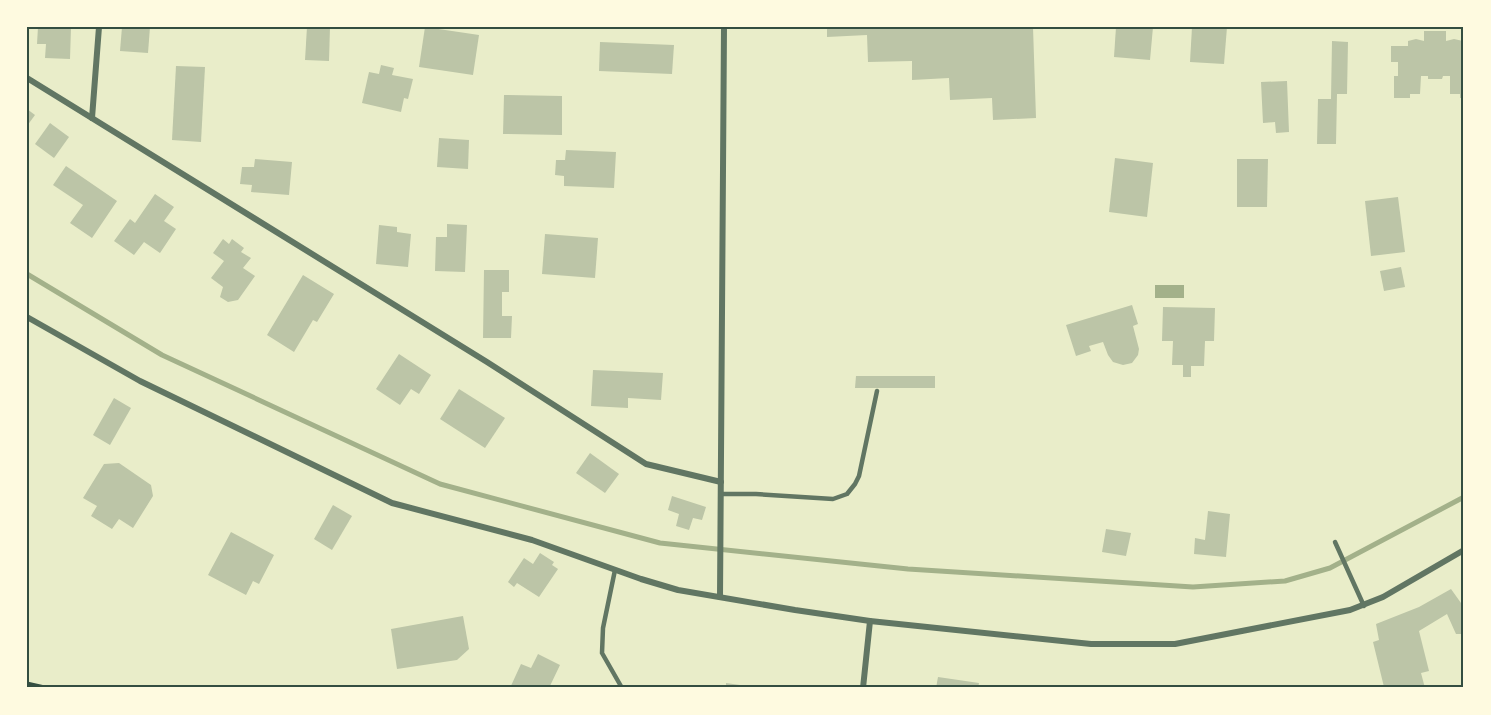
<svg xmlns="http://www.w3.org/2000/svg" width="1491" height="715" viewBox="0 0 1491 715" font-family="Montserrat,sans-serif">
<style>
.water{fill:#a3b18a}
.lines{fill:none;stroke-linecap:round;stroke-linejoin:round}
.stream{stroke:#a3b18a;stroke-width:5}
.building{fill:#bcc5a7}
.path{stroke:#344e41;stroke-width:3}
.service{stroke:#617663;stroke-width:4.5}
.minor{stroke:#617663;stroke-width:6}
.neatline{fill:none;stroke:#344e41;stroke-width:2}
</style>
<rect width="100%" height="100%" fill="#e9edc9"/>
<rect class="water" x="1155" y="285" width="29" height="13"/>
<g class="lines">
<path class="stream" d="M 27,274 L 162,355 L 440,484 L 660,543 L 908,569 L 1193,587 L 1285,581 L 1330,568 L 1464,497"/>
</g>
<g class="building">
<path d="M 38,27 L 71,27 L 70,59 L 45,58 L 46,44 L 37,44 Z"/>
<path d="M 122,27 L 150,27 L 148,53 L 120,51 Z"/>
<path d="M 307,27 L 330,27 L 329,61 L 305,60 Z"/>
<path d="M 425,27 L 479,35 L 473,75 L 419,67 Z"/>
<path d="M 827,27 L 1033,27 L 1036,118 L 993,120 L 992,98 L 950,100 L 949,78 L 912,80 L 912,61 L 868,62 L 867,35 L 827,37 Z"/>
<path d="M 1116,27 L 1153,27 L 1150,60 L 1114,57 Z"/>
<path d="M 1192,27 L 1227,27 L 1224,64 L 1190,62 Z"/>
<path d="M 1424,31 L 1446,31 L 1446,41 L 1454,39 L 1463,41 L 1464,98 L 1460,98 L 1460,94 L 1450,94 L 1450,76 L 1443,76 L 1442,79 L 1428,79 L 1428,76 L 1421,76 L 1420,94 L 1410,94 L 1410,98 L 1394,98 L 1394,76 L 1398,76 L 1398,62 L 1391,62 L 1391,46 L 1408,46 L 1408,41 L 1416,39 L 1424,41 Z"/>
<path d="M 1332,41 L 1348,42 L 1347,94 L 1337,94 L 1336,144 L 1317,144 L 1318,99 L 1331,99 Z"/>
<path d="M 600,42 L 674,45 L 672,74 L 599,71 Z"/>
<path d="M 381,65 L 394,68 L 392,75 L 413,79 L 408,99 L 404,98 L 401,112 L 362,103 L 369,72 L 379,74 Z"/>
<path d="M 176,66 L 205,67 L 201,142 L 172,140 Z"/>
<path d="M 1287,81 L 1289,132 L 1276,133 L 1275,122 L 1263,123 L 1261,82 Z"/>
<path d="M 504,95 L 562,96 L 562,135 L 503,134 Z"/>
<path d="M 27,109 L 35,115 L 27,126 Z"/>
<path d="M 50,123 L 69,137 L 54,158 L 35,144 Z"/>
<path d="M 439,138 L 469,140 L 468,169 L 437,167 Z"/>
<path d="M 566,150 L 616,152 L 614,188 L 564,186 L 564,176 L 555,175 L 556,160 L 565,160 Z"/>
<path d="M 1115,158 L 1153,163 L 1147,217 L 1109,212 Z"/>
<path d="M 255,159 L 292,162 L 289,195 L 251,192 L 252,185 L 240,184 L 242,167 L 254,167 Z"/>
<path d="M 1237,159 L 1268,159 L 1267,207 L 1237,207 Z"/>
<path d="M 66,166 L 117,201 L 92,238 L 70,223 L 83,205 L 53,185 Z"/>
<path d="M 155,194 L 174,207 L 164,221 L 176,229 L 160,253 L 144,242 L 134,255 L 114,241 L 130,219 L 135,223 Z"/>
<path d="M 1398,197 L 1405,252 L 1371,256 L 1365,201 Z"/>
<path d="M 447,224 L 467,225 L 465,272 L 435,271 L 436,237 L 447,237 Z"/>
<path d="M 379,225 L 397,227 L 397,232 L 411,234 L 408,267 L 376,264 Z"/>
<path d="M 545,234 L 598,238 L 595,278 L 542,274 Z"/>
<path d="M 223,239 L 229,244 L 232,239 L 244,248 L 241,252 L 251,258 L 243,268 L 255,276 L 238,300 L 228,302 L 220,297 L 223,287 L 211,278 L 224,261 L 213,253 Z"/>
<path d="M 1401,267 L 1405,287 L 1384,291 L 1380,271 Z"/>
<path d="M 484,270 L 509,270 L 509,292 L 502,292 L 502,316 L 512,316 L 511,338 L 483,338 Z"/>
<path d="M 303,275 L 334,294 L 317,322 L 313,320 L 294,352 L 267,335 Z"/>
<path d="M 1132,305 L 1138,324 L 1133,326 L 1139,349 L 1138,355 L 1132,363 L 1123,365 L 1113,362 L 1108,355 L 1103,342 L 1089,346 L 1091,351 L 1076,356 L 1066,325 Z"/>
<path d="M 1163,307 L 1215,308 L 1214,341 L 1205,341 L 1204,366 L 1191,366 L 1191,377 L 1183,377 L 1183,365 L 1172,365 L 1173,341 L 1162,341 Z"/>
<path d="M 399,354 L 431,375 L 419,394 L 411,389 L 400,405 L 376,389 Z"/>
<path d="M 593,370 L 663,373 L 661,400 L 628,398 L 628,408 L 591,406 Z"/>
<path d="M 856,376 L 935,376 L 935,388 L 855,388 Z"/>
<path d="M 459,389 L 505,418 L 485,448 L 440,419 Z"/>
<path d="M 114,398 L 131,408 L 110,445 L 93,435 Z"/>
<path d="M 590,453 L 619,474 L 605,493 L 576,473 Z"/>
<path d="M 119,463 L 151,485 L 153,496 L 133,528 L 119,519 L 112,529 L 91,516 L 97,506 L 83,498 L 104,464 Z"/>
<path d="M 672,496 L 706,507 L 702,520 L 693,518 L 689,530 L 676,526 L 679,514 L 668,510 Z"/>
<path d="M 333,505 L 352,516 L 332,550 L 314,539 Z"/>
<path d="M 1208,511 L 1230,514 L 1226,557 L 1194,554 L 1195,538 L 1205,540 Z"/>
<path d="M 1106,529 L 1131,533 L 1126,556 L 1102,552 Z"/>
<path d="M 231,532 L 274,555 L 259,584 L 253,581 L 246,595 L 208,575 Z"/>
<path d="M 540,553 L 554,562 L 552,565 L 558,569 L 539,597 L 517,583 L 514,587 L 508,582 L 524,558 L 533,564 Z"/>
<path d="M 1451,589 L 1461,603 L 1464,601 L 1464,634 L 1456,634 L 1447,614 L 1419,631 L 1429,671 L 1421,673 L 1425,688 L 1392,688 L 1392,685 L 1384,687 L 1373,642 L 1379,640 L 1376,624 L 1419,607 Z"/>
<path d="M 463,616 L 469,649 L 457,660 L 397,669 L 391,629 Z"/>
<path d="M 538,654 L 560,665 L 549,688 L 510,688 L 521,664 L 531,668 Z"/>
<path d="M 938,677 L 979,683 L 978,688 L 936,688 Z"/>
<path d="M 726,683 L 754,687 L 753,688 L 726,688 Z"/>
</g>
<g class="lines">
<path class="path" d="M 27,683 L 49,688"/>
<g class="service">
<path d="M 721,494 L 756,494 L 833,499 L 847,494 L 855,484 L 859,476 L 877,391"/>
<path d="M 1335,542 L 1364,606"/>
<path d="M 615,570 L 603,628 L 602,653 L 622,688"/>
</g>
<g class="minor">
<path d="M 27,78 L 487,362 L 646,464 L 721,482"/>
<path d="M 92,118 L 99,27"/>
<path d="M 27,317 L 140,381 L 392,503 L 532,540 L 641,579 L 678,590 L 795,610 L 870,621 L 1091,644 L 1175,644 L 1350,610 L 1383,597 L 1464,550"/>
<path d="M 720,597 L 724,27"/>
<path d="M 863,688 L 870,621"/>
</g>
</g>
<rect width="1491" height="715" fill="none" stroke="#fefae0" stroke-width="57"/>
<rect x="28" y="28" width="1434" height="658" class="neatline"/>
</svg>
